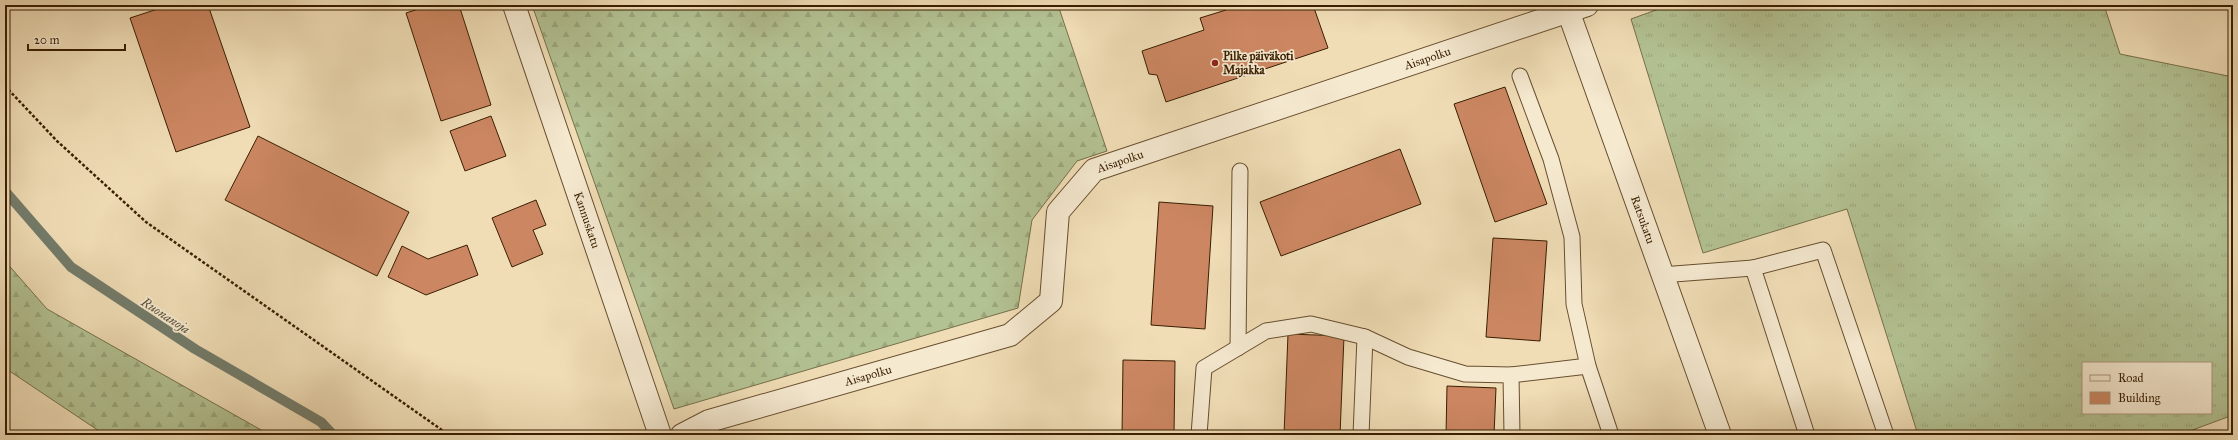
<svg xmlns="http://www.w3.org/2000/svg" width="2238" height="440" viewBox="0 0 2238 440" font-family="'IM FELL Great Primer',serif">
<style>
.grass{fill:url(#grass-tufts);stroke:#76704a;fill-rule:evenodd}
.forest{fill:url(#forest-firs);stroke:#76704a}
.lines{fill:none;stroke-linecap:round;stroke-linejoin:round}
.stream{stroke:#737c6b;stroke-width:10}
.building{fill:#cc8762;stroke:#391e01}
.lane-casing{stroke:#674e2e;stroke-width:17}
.street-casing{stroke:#674e2e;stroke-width:24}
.path{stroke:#391e01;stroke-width:2.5;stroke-dasharray:3 2;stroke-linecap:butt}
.lane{stroke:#f5e9d0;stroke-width:15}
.street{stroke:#f5e9d0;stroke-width:22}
.poi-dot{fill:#8f2418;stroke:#f5e9d0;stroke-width:1.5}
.labels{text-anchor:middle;stroke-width:3.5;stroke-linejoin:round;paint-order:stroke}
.poi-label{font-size:12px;font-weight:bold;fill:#391e01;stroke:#f5e9d0;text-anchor:start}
.street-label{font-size:12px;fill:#391e01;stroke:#f5e9d0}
.water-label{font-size:13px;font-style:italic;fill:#564d36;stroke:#f5e9d0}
</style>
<defs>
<pattern id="grass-tufts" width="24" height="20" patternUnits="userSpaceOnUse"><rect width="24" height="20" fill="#b3c293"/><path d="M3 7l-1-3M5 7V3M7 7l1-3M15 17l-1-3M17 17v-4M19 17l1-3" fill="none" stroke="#9ba67d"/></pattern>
<pattern id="forest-firs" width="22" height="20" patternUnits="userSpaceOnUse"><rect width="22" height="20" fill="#b3c293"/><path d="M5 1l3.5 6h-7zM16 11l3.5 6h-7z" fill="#9ba67d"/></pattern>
</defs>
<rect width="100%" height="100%" fill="#f0ddb6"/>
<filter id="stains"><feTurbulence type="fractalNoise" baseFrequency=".005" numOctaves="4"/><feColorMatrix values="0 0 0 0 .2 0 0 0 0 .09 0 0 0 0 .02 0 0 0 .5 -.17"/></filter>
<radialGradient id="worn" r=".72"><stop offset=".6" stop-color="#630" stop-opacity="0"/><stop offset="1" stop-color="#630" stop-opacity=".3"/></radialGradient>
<path class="grass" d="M 1670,5 L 2104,5 L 2120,54 L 2233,77 L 2233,415 L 2179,435 L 1918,435 L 1847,209 L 1703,253 L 1631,19 ZM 2083,363 L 2211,363 L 2211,413 L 2083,413 Z"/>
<g class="forest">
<path d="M 532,5 L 1058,5 L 1107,151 L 1077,161 L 1032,220 L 1018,308 L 674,409 Z"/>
<path d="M 5,261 L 47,309 L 270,435 L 105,435 L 5,368 Z"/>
</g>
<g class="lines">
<path class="stream" d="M 5,191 L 71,267 L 195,349 L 321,422 L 333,435"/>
</g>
<g class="building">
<path d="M 170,5 L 208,5 L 250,127 L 176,152 L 130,18 Z"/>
<path d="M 431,5 L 459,5 L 491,105 L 441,121 L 406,13 Z"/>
<path d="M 1224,5 L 1313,5 L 1328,48 L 1166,102 L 1157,75 L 1149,74 L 1142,51 L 1204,30 L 1200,18 L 1226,10 Z"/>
<path d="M 1505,87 L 1547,204 L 1495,222 L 1454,104 Z"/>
<path d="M 491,116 L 506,156 L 465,171 L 450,131 Z"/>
<path d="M 258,136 L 409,212 L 377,276 L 225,200 Z"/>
<path d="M 1400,149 L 1421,204 L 1281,256 L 1260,202 Z"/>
<path d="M 536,200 L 546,225 L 533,230 L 543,254 L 512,267 L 492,218 Z"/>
<path d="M 1159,202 L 1213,206 L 1205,329 L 1151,325 Z"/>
<path d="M 1493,238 L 1547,241 L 1540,341 L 1486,337 Z"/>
<path d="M 467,245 L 478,275 L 426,295 L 388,277 L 402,246 L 428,259 Z"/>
<path d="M 1288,334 L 1344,336 L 1340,435 L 1284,435 Z"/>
<path d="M 1123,360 L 1175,361 L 1174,435 L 1122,435 Z"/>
<path d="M 1447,386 L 1496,388 L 1494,435 L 1446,435 Z"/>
</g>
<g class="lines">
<defs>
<g id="lane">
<path d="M 1520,76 L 1551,159 L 1572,237 L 1574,304 L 1588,366 L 1611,435"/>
<path d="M 1661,275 L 1753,268"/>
<path d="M 1238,348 L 1240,171"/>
<path d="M 1511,375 L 1512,435"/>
<path d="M 1199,435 L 1204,368 L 1266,331 L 1311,324 L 1365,337 L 1408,357 L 1465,374 L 1511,375 L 1588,366"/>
<path d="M 1361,435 L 1365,337"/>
<path d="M 1807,435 L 1753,268 L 1823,250 L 1886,435"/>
</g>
<g id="street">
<path id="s1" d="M 514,5 L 660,435"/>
<path id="s2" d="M 1566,5 L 1720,435"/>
<path id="s3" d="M 682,435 L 709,421 L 1010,335 L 1051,301 L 1058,212 L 1094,170 L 1587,5"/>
</g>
</defs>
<use href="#lane" class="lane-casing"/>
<use href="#street" class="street-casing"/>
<path class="path" d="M 5,86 L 57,141 L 146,222 L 449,435"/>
<use href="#lane" class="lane"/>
<use href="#street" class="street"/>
</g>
<circle class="poi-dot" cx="1215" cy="63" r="4"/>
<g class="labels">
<g class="poi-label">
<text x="1223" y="60">Pilke päiväkoti<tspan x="1223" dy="14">Majakka</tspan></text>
</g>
<g class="street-label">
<text dy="4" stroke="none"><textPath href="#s3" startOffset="893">Aisapolku</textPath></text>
<text dy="4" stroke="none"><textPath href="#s3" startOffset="569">Aisapolku</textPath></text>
<text dy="4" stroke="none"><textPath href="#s1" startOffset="227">Kannuskatu</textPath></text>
<text dy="4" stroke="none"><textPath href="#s2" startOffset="228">Ratsukatu</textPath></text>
<text dy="4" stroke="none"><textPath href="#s3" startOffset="196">Aisapolku</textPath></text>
</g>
<g class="water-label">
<text transform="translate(166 315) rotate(33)" y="5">Ruonanoja</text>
</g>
</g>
<rect width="2238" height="440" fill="none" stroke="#f0ddb6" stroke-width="20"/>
<rect x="6" y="6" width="2226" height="428" fill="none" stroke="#391e01" stroke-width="2"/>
<rect x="10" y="10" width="2218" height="420" fill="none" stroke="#391e01"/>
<rect x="2082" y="362" width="130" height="52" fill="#f5e9d0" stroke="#aa987d"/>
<rect x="2090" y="375" width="20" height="6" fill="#f5e9d0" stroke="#aa987d"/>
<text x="2118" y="382" font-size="12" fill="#391e01">Road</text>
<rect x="2090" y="392" width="20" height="12" fill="#cc8762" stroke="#aa987d"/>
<text x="2118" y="402" font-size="12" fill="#391e01">Building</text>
<path d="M28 44v6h97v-6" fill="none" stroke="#391e01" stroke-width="2"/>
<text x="34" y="44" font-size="12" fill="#391e01" stroke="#f5e9d0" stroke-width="3" paint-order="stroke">20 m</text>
<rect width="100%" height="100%" filter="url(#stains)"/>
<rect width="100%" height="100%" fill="url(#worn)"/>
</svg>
